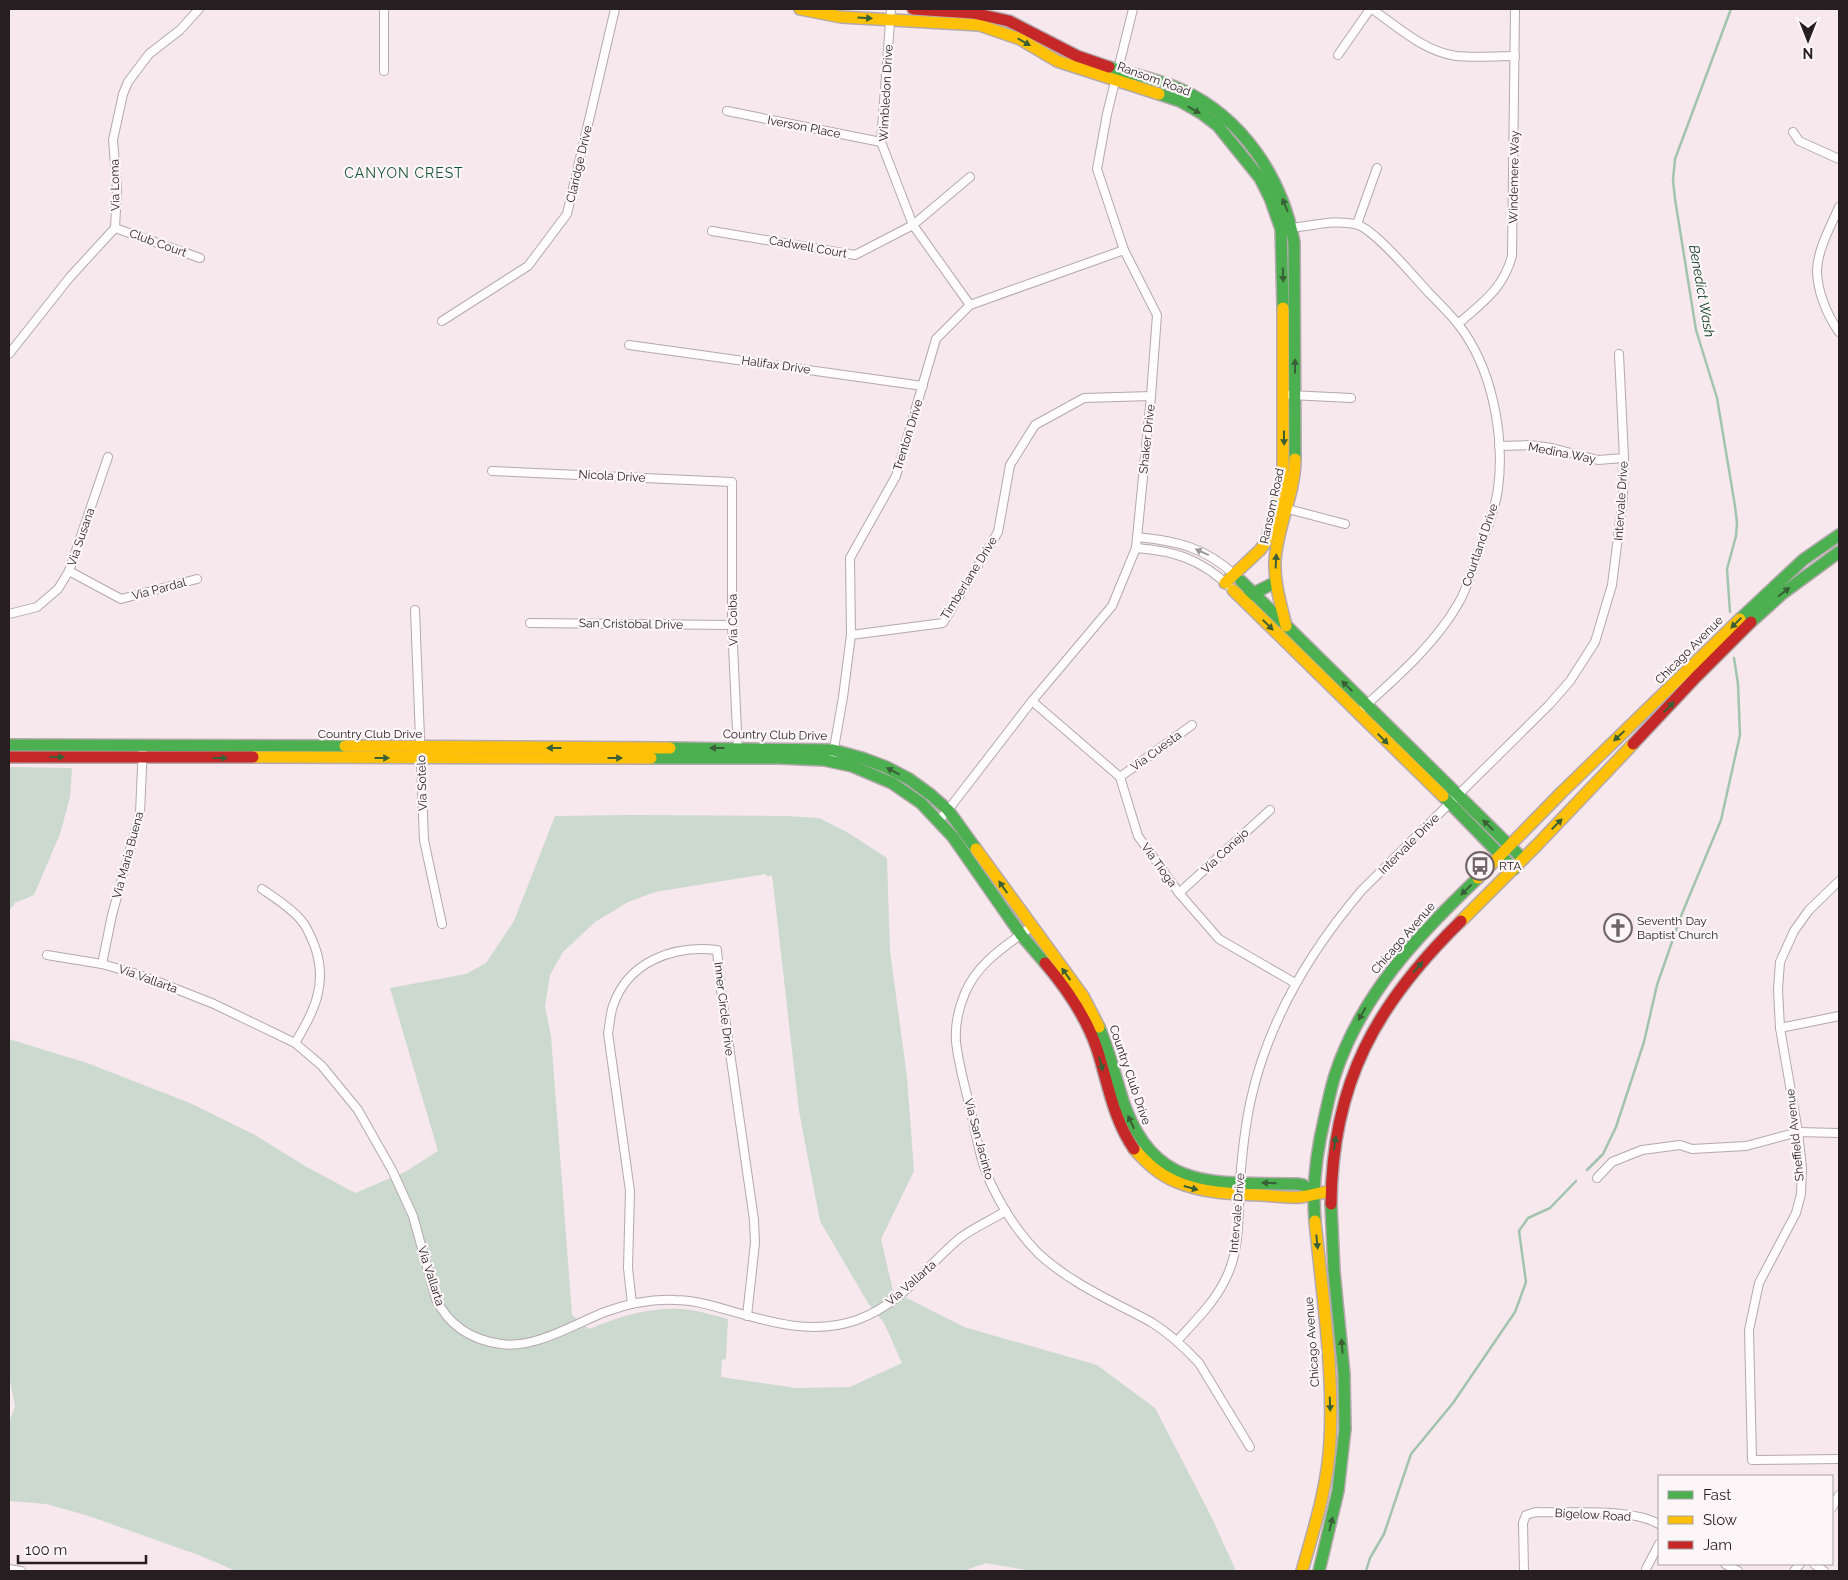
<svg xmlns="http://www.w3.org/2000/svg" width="1848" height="1580" viewBox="0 0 1848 1580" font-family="Raleway,sans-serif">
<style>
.green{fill:#ccd9cf;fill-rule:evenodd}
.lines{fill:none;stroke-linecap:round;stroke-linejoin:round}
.stream{stroke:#a2c4af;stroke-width:2.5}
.street-casing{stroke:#b4a9ad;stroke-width:10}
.fast-casing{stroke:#b4a9ad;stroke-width:14}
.slow-casing{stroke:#b4a9ad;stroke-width:14}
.jam-casing{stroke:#b4a9ad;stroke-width:14}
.street{stroke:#fefcfc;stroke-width:8}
.fast{stroke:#4caf50;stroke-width:11}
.slow{stroke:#ffc107;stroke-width:11}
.jam{stroke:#c62828;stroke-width:11}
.oneway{fill:#385f36}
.oneway2{fill:#9d9899}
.labels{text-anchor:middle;stroke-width:4.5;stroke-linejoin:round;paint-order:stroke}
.street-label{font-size:12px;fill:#271e21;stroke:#fcf6f8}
.poi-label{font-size:12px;fill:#271e21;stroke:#fcf6f8;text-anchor:start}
.neighbourhood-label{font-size:14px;letter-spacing:1px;fill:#155336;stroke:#fcf6f8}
.water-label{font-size:14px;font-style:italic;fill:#0d3b25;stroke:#fcf6f8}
</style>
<rect width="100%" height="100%" fill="#f7e8ed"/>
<g class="green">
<path d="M 9,767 L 72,768 L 70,797 L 60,834 L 34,895 L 15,903 L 9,911 Z"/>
<path d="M 629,815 L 787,816 L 819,818 L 847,832 L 887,858 L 890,951 L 907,1077 L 914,1171 L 881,1239 L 893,1291 L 964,1327 L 1097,1365 L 1155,1408 L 1212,1518 L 1236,1571 L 1032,1571 L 986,1563 L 963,1571 L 236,1571 L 201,1556 L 86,1515 L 46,1504 L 9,1501 L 9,1422 L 15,1406 L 9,1376 L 9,1039 L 87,1063 L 190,1103 L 255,1135 L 305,1166 L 355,1193 L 405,1172 L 438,1151 L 390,988 L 466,974 L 486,963 L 514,921 L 555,816 ZM 765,874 L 768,877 L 772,875 L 799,1111 L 820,1221 L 868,1303 L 884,1323 L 902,1363 L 850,1387 L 796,1388 L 721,1377 L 722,1360 L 726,1359 L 728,1319 C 716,1316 703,1312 691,1310 C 655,1305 621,1316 589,1329 L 572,1315 L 551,1036 L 545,1006 L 550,975 L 563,952 L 595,922 L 628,902 L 655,892 Z"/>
</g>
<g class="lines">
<g class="stream">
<path d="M 1730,612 L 1727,569 L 1736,536 L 1737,523 L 1735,506 L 1717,398 L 1696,330 L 1675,199 L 1673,180 L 1675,159 L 1731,9"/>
<path d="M 1587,1170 L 1603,1154 L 1616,1127 L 1644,1042 L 1657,985 L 1681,916 L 1721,820 L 1740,735 L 1738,684 L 1734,658"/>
<path d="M 1366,1571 L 1370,1558 L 1384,1534 L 1411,1454 L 1453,1403 L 1515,1312 L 1526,1282 L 1519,1231 L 1528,1218 L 1550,1208 L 1576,1181"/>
</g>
<defs>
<g id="street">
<path d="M 891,9 L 881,142 L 913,225 L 970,305"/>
<path d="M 1372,9 C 1398,27 1423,51 1456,56 C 1475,58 1496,56 1515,56"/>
<path d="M 1338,55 L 1370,9"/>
<path d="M 384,71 L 384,9"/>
<path d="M 727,111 L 881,142"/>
<path d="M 1793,132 L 1799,141 L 1839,159"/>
<path d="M 1839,207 C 1831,226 1818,248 1817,270 C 1817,291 1827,315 1839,332"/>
<path d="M 1357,224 L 1377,168"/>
<path d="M 115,228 L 200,258"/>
<path d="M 1287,228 C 1310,227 1332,219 1355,224 C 1373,227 1415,278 1429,293 C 1439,303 1449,313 1458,324 C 1492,367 1505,435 1498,489 C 1495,511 1486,530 1479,551 C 1472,568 1468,588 1458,604 C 1435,644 1398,676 1364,707"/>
<path d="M 712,231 L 855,255 L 913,225 L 970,177"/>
<path d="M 442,321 L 528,266 L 567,214 L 615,9"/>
<path d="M 1458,324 C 1483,302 1503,289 1512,256 L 1515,9"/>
<path d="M 629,345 L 923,386"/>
<path d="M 9,354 L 70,277 L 115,228 L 117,189 L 113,140 L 123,94 L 128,82 L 149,54 L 180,30 L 199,9"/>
<path d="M 1290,395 L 1351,398"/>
<path d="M 1499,446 L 1530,445 L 1552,448 L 1598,460 L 1624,458"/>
<path d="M 492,471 L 732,482 L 732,625 L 738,752"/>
<path d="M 1284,508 L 1345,524"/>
<path d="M 1137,537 C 1177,541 1205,547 1236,576"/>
<path d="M 1136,548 C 1175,551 1200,559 1229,586"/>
<path d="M 69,571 L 121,599 L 197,579"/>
<path d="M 415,610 L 424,840 L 442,924"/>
<path d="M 9,614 L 37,607 L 58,589 L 69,571 L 108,457"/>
<path d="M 530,623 L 732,625"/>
<path d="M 851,635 L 943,623 L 998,532 L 1010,465 L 1035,425 L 1084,398 L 1151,396"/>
<path d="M 1032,701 L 1120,777 L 1138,836 L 1179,893 L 1219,939 L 1295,983"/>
<path d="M 833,754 L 843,697 L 851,635 L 850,558 L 896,476 L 936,339 L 970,305 L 1124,250"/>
<path d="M 1120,777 L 1192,725"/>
<path d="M 939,820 L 948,810 L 1032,701 L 1112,606 L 1136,548 L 1151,396 L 1157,315 L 1124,250 L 1097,169 L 1107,114 L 1133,9"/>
<path d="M 1839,881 L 1809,910 L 1794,931 L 1780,962 L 1778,989 L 1780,1028 L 1798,1132 L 1802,1168 L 1801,1194 L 1796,1213 L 1759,1283 L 1749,1330 L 1752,1460 L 1839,1459"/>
<path d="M 262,889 C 275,898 290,907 301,920 C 308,928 311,937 315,947 C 328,984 314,1012 295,1043"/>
<path d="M 1179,893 L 1270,810"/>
<path d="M 1031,927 C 1006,946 978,962 965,993 C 959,1007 955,1025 956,1041 C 958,1063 965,1086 970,1108 C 976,1133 980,1161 991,1184 C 1003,1209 1018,1233 1038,1253 C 1070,1283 1112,1301 1151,1322 C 1169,1333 1184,1347 1199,1363 L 1250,1447"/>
<path d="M 47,955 L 102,964 L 137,974 L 161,983 L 214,1004 L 295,1043 L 322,1066 L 358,1110 L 392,1170 L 413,1216 L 436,1299 C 449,1326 472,1340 501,1344 C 535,1349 574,1324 605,1312 C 627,1304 652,1299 675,1300 C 694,1300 713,1306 731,1311 C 772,1323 814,1335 857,1320 C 902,1304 925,1267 960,1238 C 973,1228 991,1220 1006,1211"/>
<path d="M 102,964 L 112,915 L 140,813 L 143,746"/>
<path d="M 1780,1028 L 1839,1016"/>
<path d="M 1597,1178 L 1612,1162 L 1642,1150 L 1680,1145 L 1692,1149 L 1746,1146 L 1798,1132 L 1839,1133"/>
<path d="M 632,1304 L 628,1268 L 630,1191 L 608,1033 C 610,1024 610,1014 613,1006 C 628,961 674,945 717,950 L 720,983 L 754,1220 L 755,1243 L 747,1316"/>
<path d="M 1177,1341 C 1193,1323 1213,1304 1224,1282 C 1241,1251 1238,1215 1240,1182 C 1242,1154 1245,1126 1251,1099 C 1269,1019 1310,951 1362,890 L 1549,705 L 1570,681 L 1595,642 L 1612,585 L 1623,497 L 1624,458 L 1619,354"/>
<path d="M 1832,1508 L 1839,1495"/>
<path d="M 1725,1564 L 1738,1571"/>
<path d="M 1814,1564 L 1824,1571"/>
<path d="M 9,1569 L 21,1571"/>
<path d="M 1646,1569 L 1659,1544"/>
<path d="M 1524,1571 L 1523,1523 L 1526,1515 L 1536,1512 C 1572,1514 1628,1507 1659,1524"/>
<path d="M 1794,1571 L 1800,1564"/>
</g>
<g id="fast">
<path d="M 1109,67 C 1133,75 1159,79 1182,90 C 1243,118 1282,178 1294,242 L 1295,459"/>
<path d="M 1159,94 L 1180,101 L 1201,113 L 1218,126 L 1260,178 L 1270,198 L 1281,229 L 1283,308"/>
<path d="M 1241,581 L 1523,859"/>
<path d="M 1248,596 L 1276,582"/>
<path d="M 1740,619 L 1803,560 L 1839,535"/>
<path d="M 1751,622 L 1783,593 L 1839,552"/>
<path d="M 9,745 L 345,746"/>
<path d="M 670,748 L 833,750 L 862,758 L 886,767 L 909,779 L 931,795 L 948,810 L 976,849"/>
<path d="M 651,758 L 779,758 L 824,760 L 852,766 L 892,783 L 921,803 L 953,837 L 1022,936 L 1045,963"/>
<path d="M 1443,796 L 1514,869"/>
<path d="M 1099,1027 C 1110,1053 1116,1080 1125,1107 C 1158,1194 1219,1182 1297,1184 L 1303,1185 L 1315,1193"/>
<path d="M 1315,1221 C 1312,1187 1317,1149 1325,1116 C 1328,1102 1331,1088 1335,1075 C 1361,995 1418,935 1478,878"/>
<path d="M 1319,1571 L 1338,1491 L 1345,1429 L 1344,1374 L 1334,1271 L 1331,1204"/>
</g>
<g id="slow">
<path d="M 800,9 L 841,17 L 979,25 L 1020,39 L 1057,61 L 1159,94"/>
<path d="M 1225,583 L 1260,550 L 1266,542 L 1283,482 L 1283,308"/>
<path d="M 1233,590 L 1443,796"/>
<path d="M 1286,626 C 1281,605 1274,583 1275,561 C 1277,526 1295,494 1295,459"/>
<path d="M 345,746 L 670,748"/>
<path d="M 253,757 L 651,758"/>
<path d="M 976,849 L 1083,996 L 1099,1027"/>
<path d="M 1478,878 L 1561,793 L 1740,619"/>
<path d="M 1461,921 L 1538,844 L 1633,744"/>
<path d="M 1134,1149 C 1147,1163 1159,1175 1177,1182 C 1203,1193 1233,1194 1261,1195 C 1274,1196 1287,1198 1300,1197 C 1310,1196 1320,1193 1330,1191"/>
<path d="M 1302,1571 C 1314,1529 1328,1485 1330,1441 C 1334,1370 1322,1292 1315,1221"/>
</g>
<g id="jam">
<path d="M 913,9 L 973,13 L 1009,21 L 1077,56 L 1109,67"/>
<path d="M 1633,744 L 1696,677 L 1751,622"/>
<path d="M 9,757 L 253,757"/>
<path d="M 1045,963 C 1067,989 1086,1016 1097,1049 C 1108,1083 1113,1119 1134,1149"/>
<path d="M 1331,1204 C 1332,1083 1376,1004 1461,921"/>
</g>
</defs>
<use href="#street" class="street-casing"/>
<use href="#fast" class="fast-casing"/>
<use href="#slow" class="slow-casing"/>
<use href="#jam" class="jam-casing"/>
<use href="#street" class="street"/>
<use href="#fast" class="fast"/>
<use href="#slow" class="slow"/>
<use href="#jam" class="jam"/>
</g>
<defs><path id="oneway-solid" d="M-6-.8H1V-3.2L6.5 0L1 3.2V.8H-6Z" transform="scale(1.25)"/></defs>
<g class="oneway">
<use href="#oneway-solid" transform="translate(865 18) rotate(4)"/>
<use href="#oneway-solid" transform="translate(1024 42) rotate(30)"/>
<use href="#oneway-solid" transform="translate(1194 110) rotate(30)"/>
<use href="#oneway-solid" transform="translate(1285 205) rotate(-112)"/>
<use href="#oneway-solid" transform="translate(1283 275) rotate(89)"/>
<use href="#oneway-solid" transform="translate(1295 366) rotate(-90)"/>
<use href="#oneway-solid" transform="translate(1284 438) rotate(89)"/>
<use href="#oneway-solid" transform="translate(1276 561) rotate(-87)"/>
<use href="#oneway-solid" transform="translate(1784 592) rotate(-37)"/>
<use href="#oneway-solid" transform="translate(1736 623) rotate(135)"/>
<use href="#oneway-solid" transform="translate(1268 625) rotate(45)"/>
<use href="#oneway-solid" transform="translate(1347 686) rotate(-135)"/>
<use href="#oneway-solid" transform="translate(1669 707) rotate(-46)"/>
<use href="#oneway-solid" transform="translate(1619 736) rotate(137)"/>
<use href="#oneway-solid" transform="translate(1383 739) rotate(45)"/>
<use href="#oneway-solid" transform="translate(554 748) rotate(-180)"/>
<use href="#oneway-solid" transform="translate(717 748) rotate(-180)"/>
<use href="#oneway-solid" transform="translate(57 757)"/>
<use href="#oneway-solid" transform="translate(220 758)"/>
<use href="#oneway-solid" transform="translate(382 758)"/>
<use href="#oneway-solid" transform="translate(615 758)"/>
<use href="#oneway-solid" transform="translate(893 771) rotate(-152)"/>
<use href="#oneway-solid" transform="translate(1557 824) rotate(-45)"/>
<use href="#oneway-solid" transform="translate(1488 825) rotate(-136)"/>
<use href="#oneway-solid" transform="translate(1003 887) rotate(-125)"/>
<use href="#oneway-solid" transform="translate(1466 890) rotate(136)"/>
<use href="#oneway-solid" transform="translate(1418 967) rotate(-48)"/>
<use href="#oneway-solid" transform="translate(1066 974) rotate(-126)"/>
<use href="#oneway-solid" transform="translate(1362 1014) rotate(120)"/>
<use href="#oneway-solid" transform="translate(1101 1064) rotate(74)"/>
<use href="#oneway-solid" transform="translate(1131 1122) rotate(-115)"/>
<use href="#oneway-solid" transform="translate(1335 1143) rotate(-83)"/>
<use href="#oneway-solid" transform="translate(1269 1183) rotate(-179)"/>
<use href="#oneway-solid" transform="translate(1191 1188) rotate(15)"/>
<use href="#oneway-solid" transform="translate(1317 1242) rotate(85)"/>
<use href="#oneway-solid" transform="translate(1342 1346) rotate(-95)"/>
<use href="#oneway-solid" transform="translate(1330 1404) rotate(88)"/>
<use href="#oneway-solid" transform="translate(1331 1524) rotate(-76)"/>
</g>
<use class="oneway2" href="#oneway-solid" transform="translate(1202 552) rotate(-156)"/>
<defs>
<symbol id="bus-ring" viewBox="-11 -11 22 22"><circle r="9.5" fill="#fcf6f8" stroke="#706568" stroke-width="1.5"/><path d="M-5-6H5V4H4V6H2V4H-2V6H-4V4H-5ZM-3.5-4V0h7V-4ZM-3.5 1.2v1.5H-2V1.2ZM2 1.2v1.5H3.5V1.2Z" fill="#706568"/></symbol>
<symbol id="church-ring" viewBox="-11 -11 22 22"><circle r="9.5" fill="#fcf6f8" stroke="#706568" stroke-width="1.5"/><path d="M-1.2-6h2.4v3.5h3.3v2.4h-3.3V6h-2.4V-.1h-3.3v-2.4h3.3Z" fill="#706568"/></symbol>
</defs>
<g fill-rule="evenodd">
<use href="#bus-ring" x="1464" y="850" width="32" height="32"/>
<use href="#church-ring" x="1602" y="912" width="32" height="32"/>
</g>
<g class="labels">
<g class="street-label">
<text transform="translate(1154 79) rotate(20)" y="4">Ransom Road</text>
<text transform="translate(886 93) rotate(-87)" y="4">Wimbledon Drive</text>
<text transform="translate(804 127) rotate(11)" y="4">Iverson Place</text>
<text transform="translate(579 164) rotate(-77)" y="4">Claridge Drive</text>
<text transform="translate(1514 177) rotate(-89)" y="4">Windemere Way</text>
<text transform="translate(115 185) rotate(-91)" y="4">Via Loma</text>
<text transform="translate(158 243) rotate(20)" y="4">Club Court</text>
<text transform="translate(808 247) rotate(10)" y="4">Cadwell Court</text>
<text transform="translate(776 365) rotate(8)" y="4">Halifax Drive</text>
<text transform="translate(908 435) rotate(-73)" y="4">Trenton Drive</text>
<text transform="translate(1147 439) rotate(-84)" y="4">Shaker Drive</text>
<text transform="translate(1562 453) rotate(11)" y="4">Medina Way</text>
<text transform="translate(612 476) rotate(3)" y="4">Nicola Drive</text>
<text transform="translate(1621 501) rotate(-86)" y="4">Intervale Drive</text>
<text transform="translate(1272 506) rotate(-78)" y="4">Ransom Road</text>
<text transform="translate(81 537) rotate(-71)" y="4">Via Susana</text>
<text transform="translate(1480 545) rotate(-71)" y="4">Courtland Drive</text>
<text transform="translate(969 578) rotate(-58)" y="4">Timberlane Drive</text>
<text transform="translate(159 589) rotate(-15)" y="4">Via Pardal</text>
<text transform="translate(733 620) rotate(-91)" y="4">Via Coiba</text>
<text transform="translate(631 624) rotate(1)" y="4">San Cristobal Drive</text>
<text transform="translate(1689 650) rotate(-45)" y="4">Chicago Avenue</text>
<text x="370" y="738">Country Club Drive</text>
<text transform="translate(775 735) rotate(1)" y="4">Country Club Drive</text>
<text transform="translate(1156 751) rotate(-36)" y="4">Via Cuesta</text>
<text transform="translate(422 783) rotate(-92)" y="4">Via Sotelo</text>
<text transform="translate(1409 844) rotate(-45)" y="4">Intervale Drive</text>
<text transform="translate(1225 851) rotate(-43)" y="4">Via Conejo</text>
<text transform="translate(128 855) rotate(-75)" y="4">Via Maria Buena</text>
<text transform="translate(1159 865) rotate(54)" y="4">Via Tioga</text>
<text transform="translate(1403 938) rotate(-49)" y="4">Chicago Avenue</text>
<text transform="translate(148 979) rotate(20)" y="4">Via Vallarta</text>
<text transform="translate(724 1009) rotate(83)" y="4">Inner Circle Drive</text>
<text transform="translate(1130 1075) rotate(71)" y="4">Country Club Drive</text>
<text transform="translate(1795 1135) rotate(-96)" y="4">Sheffield Avenue</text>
<text transform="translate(979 1139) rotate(75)" y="4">Via San Jacinto</text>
<text transform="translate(1237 1213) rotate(-85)" y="4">Intervale Drive</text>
<text transform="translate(431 1276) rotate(72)" y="4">Via Vallarta</text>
<text transform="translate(911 1283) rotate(-41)" y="4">Via Vallarta</text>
<text transform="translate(1312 1342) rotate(-94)" y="4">Chicago Avenue</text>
<text transform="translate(1593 1515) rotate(3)" y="4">Bigelow Road</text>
</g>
<g class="poi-label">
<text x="1499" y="870">RTA</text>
<text x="1637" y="925">Seventh Day<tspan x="1637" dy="14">Baptist Church</tspan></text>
</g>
<g class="neighbourhood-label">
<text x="404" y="178">CANYON CREST</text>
</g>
<g class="water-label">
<text transform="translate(1702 291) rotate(80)" y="5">Benedict Wash</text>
</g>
</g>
<rect width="1848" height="1580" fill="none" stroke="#271e21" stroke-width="20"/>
<rect x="1658" y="1475" width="175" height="90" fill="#fcf6f8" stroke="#a7a0a2"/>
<rect x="1668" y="1491" width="25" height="8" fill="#4caf50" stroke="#a7a0a2"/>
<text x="1703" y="1500" font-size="15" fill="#271e21">Fast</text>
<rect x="1668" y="1516" width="25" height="8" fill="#ffc107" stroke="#a7a0a2"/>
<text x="1703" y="1525" font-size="15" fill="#271e21">Slow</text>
<rect x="1668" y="1541" width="25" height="8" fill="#c62828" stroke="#a7a0a2"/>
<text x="1703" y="1550" font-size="15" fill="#271e21">Jam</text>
<g transform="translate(1808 40) rotate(180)" stroke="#fcf6f8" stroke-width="4" paint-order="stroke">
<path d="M0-4L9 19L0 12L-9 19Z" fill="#271e21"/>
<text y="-8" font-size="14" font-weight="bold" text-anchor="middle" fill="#271e21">N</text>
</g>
<path d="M18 1555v8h128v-8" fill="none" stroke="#271e21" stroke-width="2.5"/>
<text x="25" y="1555" font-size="15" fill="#271e21" stroke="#fcf6f8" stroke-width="4" paint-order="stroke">100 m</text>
</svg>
